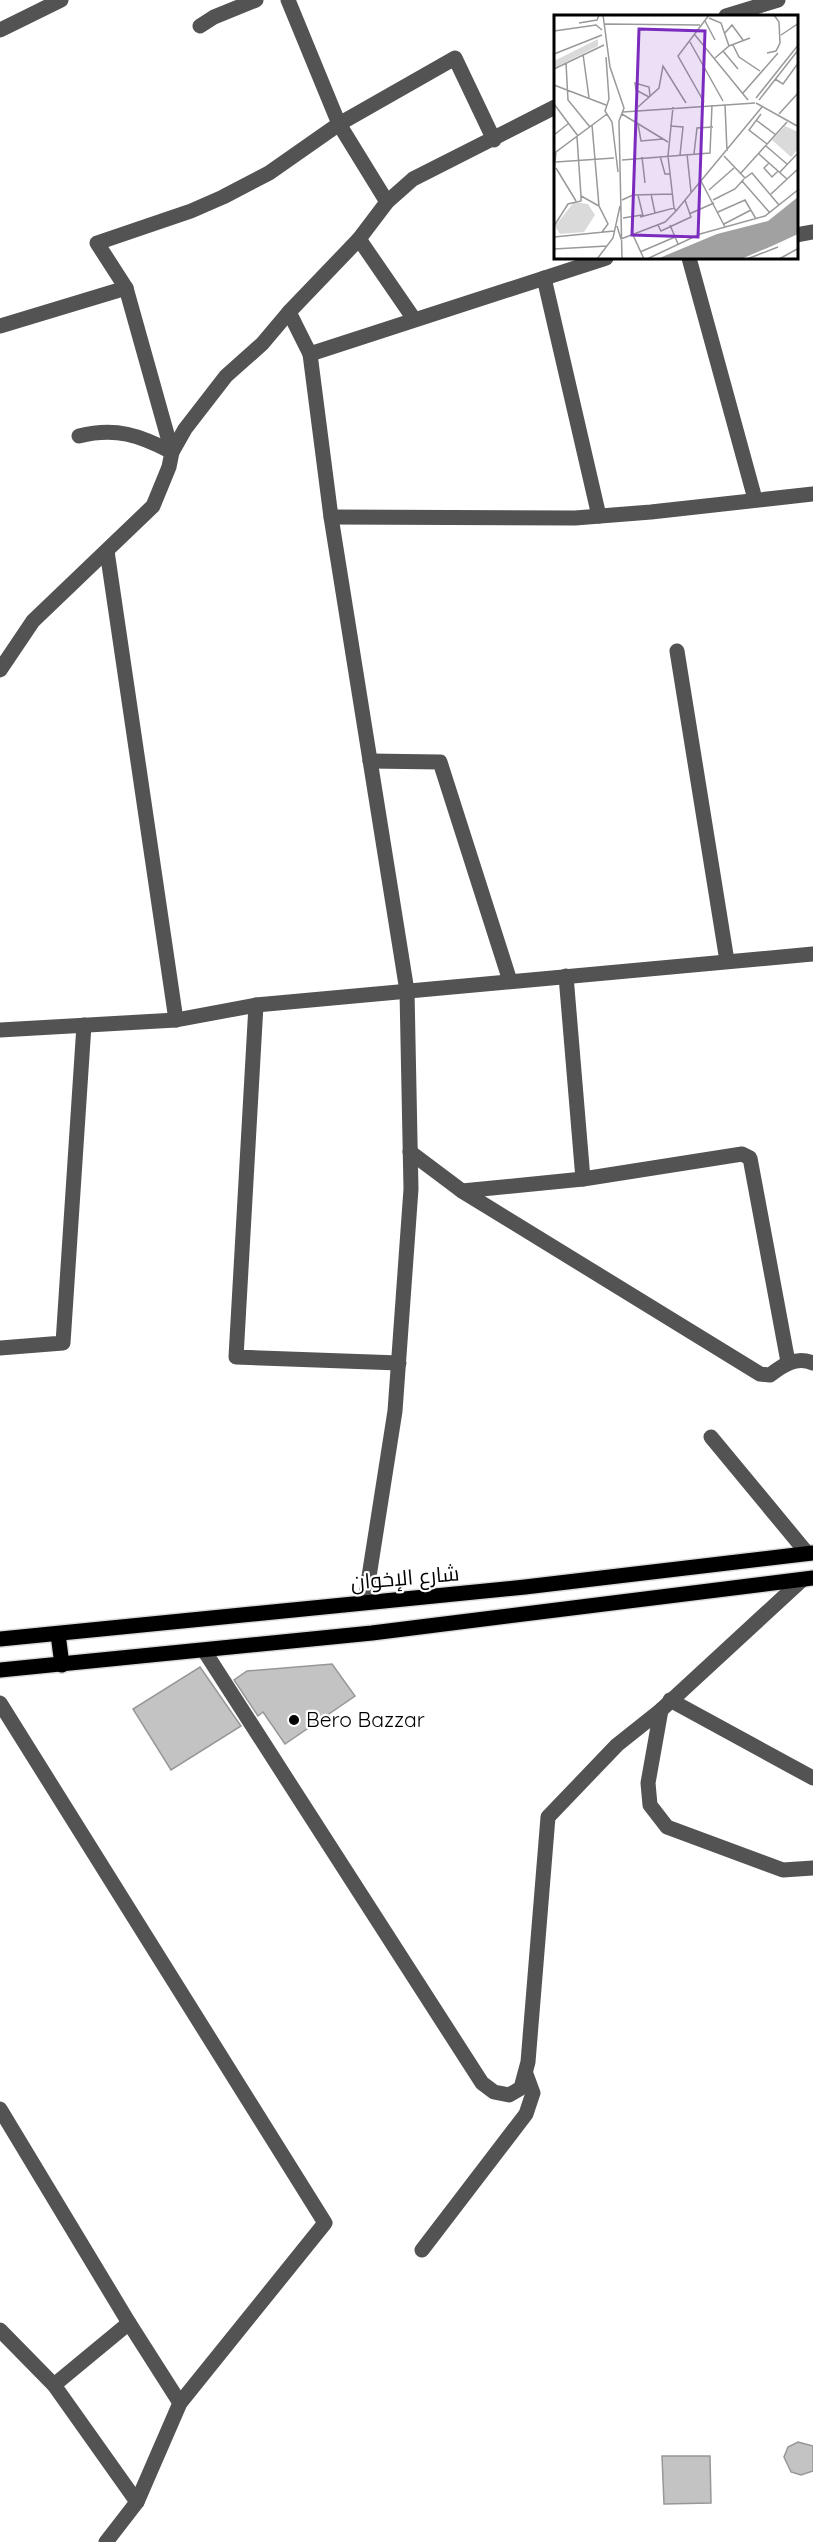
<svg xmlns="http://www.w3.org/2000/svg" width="813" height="2542" viewBox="0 0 813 2542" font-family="Quicksand,Cairo,sans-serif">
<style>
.building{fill:#c3c3c3;stroke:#979797;stroke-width:1.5}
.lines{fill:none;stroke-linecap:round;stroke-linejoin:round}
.major-casing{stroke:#dbdbdb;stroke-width:18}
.minor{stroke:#535353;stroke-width:15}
.major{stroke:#000;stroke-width:15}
.poi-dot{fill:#000;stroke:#fff;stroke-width:2}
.labels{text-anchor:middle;stroke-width:4.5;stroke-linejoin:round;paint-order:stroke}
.street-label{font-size:21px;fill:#000;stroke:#fff}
.poi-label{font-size:21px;fill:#000;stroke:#fff;text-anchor:start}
.inset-road{fill:none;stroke:#999;stroke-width:1.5}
.view{fill:#7b2cbf;fill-opacity:0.15;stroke:#7b2cbf;stroke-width:3}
.inset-edge{fill:none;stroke:#000;stroke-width:3}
</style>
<rect width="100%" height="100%" fill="#fff"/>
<g class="building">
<path d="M 332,1664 L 355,1696 L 285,1744 L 263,1712 L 258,1716 L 234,1680 L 247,1671 Z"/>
<path d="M 200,1667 L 241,1726 L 171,1770 L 133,1709 Z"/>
<path d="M 798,2442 L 813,2446 L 813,2471 L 801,2475 L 791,2472 L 784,2457 L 788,2447 Z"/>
<path d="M 662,2456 L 710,2456 L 711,2503 L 664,2504 Z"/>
</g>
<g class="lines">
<defs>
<g id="major">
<path d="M 58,1634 L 62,1665"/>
<path d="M 0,1639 L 525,1587 L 813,1553"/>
<path d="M 0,1670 L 372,1633 L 813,1578"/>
</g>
</defs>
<use href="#major" class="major-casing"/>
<g class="minor">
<path d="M 288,0 L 339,124 L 387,202"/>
<path d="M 726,16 L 778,0"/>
<path d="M 200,26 L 214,17 L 256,0"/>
<path d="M 0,30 L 61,0"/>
<path d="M 796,235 L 813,232"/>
<path d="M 359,239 L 414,319"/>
<path d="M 689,258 L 755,499"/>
<path d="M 544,278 L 599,516"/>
<path d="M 289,312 L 359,239 L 387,202 L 413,179 L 555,107"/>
<path d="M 0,326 L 126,288"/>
<path d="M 310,354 L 331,517 L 407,991 L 411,1189 L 395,1411 L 365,1602"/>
<path d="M 79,436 C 116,427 139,435 172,452"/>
<path d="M 172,452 L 126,288 L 97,243 L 191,211 L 223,197 L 269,173 L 339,124 L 455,58 L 494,140"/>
<path d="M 331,517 L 575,518 L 651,512 L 813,494"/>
<path d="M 107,551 L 176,1020"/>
<path d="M 677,651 L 727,961"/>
<path d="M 0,670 L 33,621 L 153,506 L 169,467 L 172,452 L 185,429 L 226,376 L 262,344 L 289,312 L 310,354 L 606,258"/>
<path d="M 370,761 L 440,762 L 510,981"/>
<path d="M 566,976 L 583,1179"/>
<path d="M 256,1005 L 236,1357 L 399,1363"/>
<path d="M 0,1030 L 176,1020 L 256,1005 L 813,954"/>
<path d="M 410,1152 L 462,1191 L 760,1374 L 770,1375 C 783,1365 796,1356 813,1363"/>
<path d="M 462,1191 L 583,1179 L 742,1154 L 750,1158 L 788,1362"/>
<path d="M 0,1348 L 63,1343 L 84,1025"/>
<path d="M 711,1437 L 807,1553"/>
<path d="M 205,1652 L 482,2083 L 494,2092 L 509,2095 L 521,2088 L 528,2062 L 548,1817 L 617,1745 L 661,1710 L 802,1580"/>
<path d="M 670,1700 L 813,1778"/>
<path d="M 0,1703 L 325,2223 L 180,2403 L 137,2502 L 106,2542"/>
<path d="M 661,1710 L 648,1783 L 650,1805 L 667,1827 L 783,1870 L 813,1868"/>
<path d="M 0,2109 L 129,2323 L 180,2403"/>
<path d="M 422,2250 L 526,2114 L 533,2093 L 526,2074"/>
<path d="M 0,2330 L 54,2385 L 137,2502"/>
<path d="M 54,2385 L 129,2323"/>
</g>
<use href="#major" class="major"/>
</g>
<circle class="poi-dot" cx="294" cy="1720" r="6"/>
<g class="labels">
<g class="street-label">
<text transform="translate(405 1578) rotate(-5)" y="7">شارع الإخوان</text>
</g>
<g class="poi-label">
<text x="306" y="1727">Bero Bazzar</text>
</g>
</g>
<g transform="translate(554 15)">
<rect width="244" height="244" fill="#fff"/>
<path d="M 44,24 L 44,31 L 0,53 L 0,46 ZM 231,111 L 244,117 L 244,134 L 237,142 L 218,125 ZM 20,187 L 34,189 L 41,200 L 30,217 L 6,219 L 1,211 Z" fill="#dadada"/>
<path d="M 244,182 L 244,219 L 218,231 L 187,244 L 103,244 L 163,219 L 214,206 Z" fill="#a1a1a1"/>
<path class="inset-road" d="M 49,0 L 56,52 L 70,93 L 65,106 L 68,244M 155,3 L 167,8 L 175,31M 151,6 L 161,25M 25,8 L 43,5 L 45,0M 51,9 L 146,10M 0,16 L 42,10 L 48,15M 170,19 L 178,10 L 189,25M 141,20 L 194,85M 227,20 L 245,8M 136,27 L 169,86M 179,30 L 185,42 L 206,56M 169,36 L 184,54M 213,38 L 222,36 L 226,28 L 225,7 L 220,0M 0,39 L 48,20M 29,39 L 35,83M 52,42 L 55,84 L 51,96 L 58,107 L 64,157M 161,43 L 175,31 L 196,23M 12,48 L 14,85 L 36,112M 0,54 L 50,30M 221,64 L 229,69 L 245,47M 0,70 L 52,90M 189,78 L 224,38M 95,82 L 82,75 L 81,68 L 95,72 L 96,81M 202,83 L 245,29M 205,85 L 245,34M 150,87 L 124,41 L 155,0M 202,88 L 245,112M 0,89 L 24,121M 171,90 L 173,136M 84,92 L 105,73 L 109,51 L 132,88M 119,92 L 114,141 L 120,193M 69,97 L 201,88M 68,99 L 114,127M 207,99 L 195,115 L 213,129M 225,99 L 245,77M 202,105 L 222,120M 84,109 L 87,126 L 109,124M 38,110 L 45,191 L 54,209 L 48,217M 116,111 L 129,112 L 126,140M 0,120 L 15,108M 23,122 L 27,181 L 45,191M 212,131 L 233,149M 133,139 L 137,177M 140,139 L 143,113 L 159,112M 205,139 L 233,164M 106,141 L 111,159 L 116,159M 170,141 L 191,163 L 198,158 L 225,190M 88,142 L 91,168M 68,145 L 156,138 L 158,90M 2,147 L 60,143M 215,148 L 210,153 L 218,162 L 224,156M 2,153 L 22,186M 0,155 L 2,137 L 53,99M 226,157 L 245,137M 186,159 L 233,107M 147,166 L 171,212M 188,166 L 216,198M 155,175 L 180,153M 97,179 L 101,198M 217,179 L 245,153M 84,180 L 89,201M 68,185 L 79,180 L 119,179M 159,185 L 181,174 L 190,164M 164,197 L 191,185 L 202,204M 135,199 L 160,188M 86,202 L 120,193 L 122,196 L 208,92M 69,203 L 88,200M 170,209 L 197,195M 104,210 L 107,216 L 137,202 L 131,185M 116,210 L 124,229M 0,211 L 14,189 L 27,186 L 27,181M 63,211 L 67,224 L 111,207 L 122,196M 79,220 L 90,244M 0,222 L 60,216M 0,234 L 53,231M 86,237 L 121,222M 43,244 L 59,223 L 66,191M 93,244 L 146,219 L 211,201 L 245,174M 193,244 L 224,232M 225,244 L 245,233"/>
<path class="view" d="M 85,14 L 151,16 L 144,222 L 78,220 Z"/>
<rect width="244" height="244" class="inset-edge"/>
</g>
</svg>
